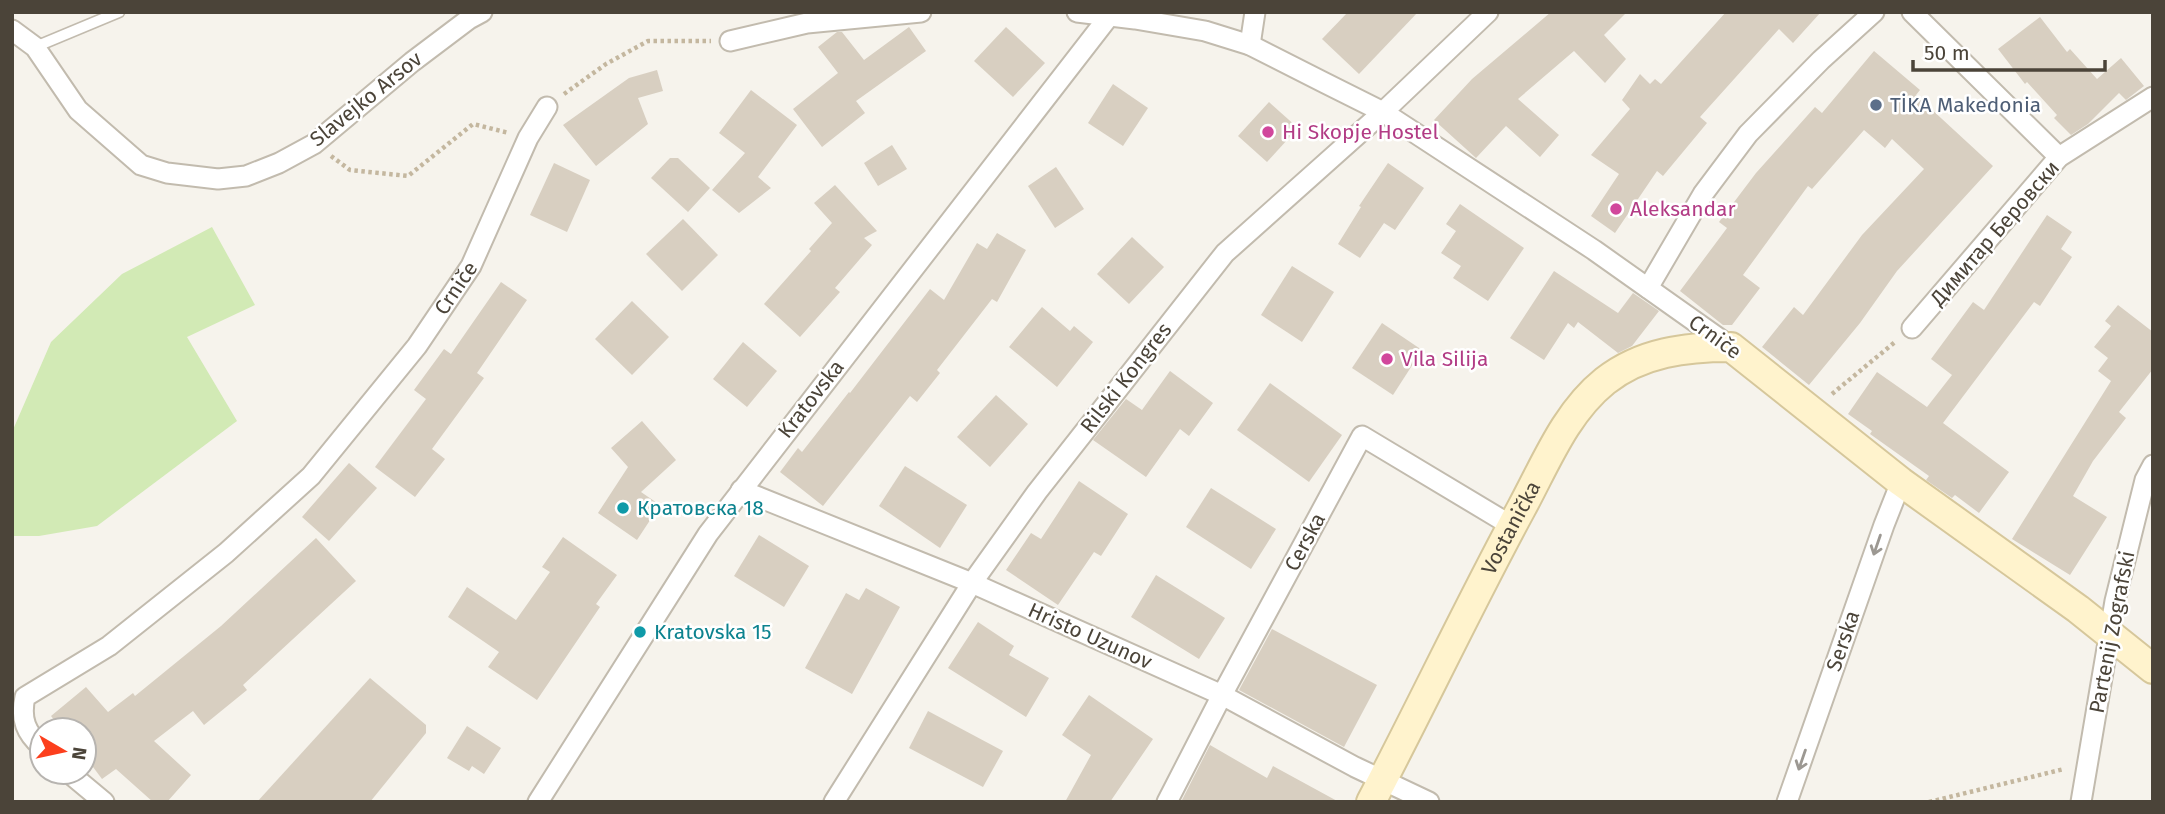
<svg xmlns="http://www.w3.org/2000/svg" width="2165" height="814" viewBox="0 0 2165 814" font-family="'Fira Sans',sans-serif">
<style>
.green{fill:#d2eab5}
.building{fill:#d8cfc1}
.lines{fill:none;stroke-linecap:round;stroke-linejoin:round}
.lane-casing{stroke:#c2bbae;stroke-width:13}
.street-casing{stroke:#c2bbae;stroke-width:23}
.secondary-casing{stroke:#d6c79b;stroke-width:32}
.path{stroke:#c4b79f;stroke-width:4.5;stroke-dasharray:3.5 3.5;stroke-linecap:butt}
.lane{stroke:#fff;stroke-width:10}
.street{stroke:#fff;stroke-width:19}
.secondary{stroke:#fff3cd;stroke-width:28}
.oneway{stroke:#9c9892}
.service-dot{fill:#5c6f8a;stroke:#fff;stroke-width:2.5}
.hotel-dot{fill:#d1479c;stroke:#fff;stroke-width:2.5}
.culture-dot{fill:#0f9aa8;stroke:#fff;stroke-width:2.5}
.labels{text-anchor:middle;stroke-width:5;stroke-linejoin:round;paint-order:stroke}
.street-label{font-size:21px;fill:#4b4439;stroke:#fff}
.service-label{font-size:21px;fill:#4e5e75;stroke:#fff;text-anchor:start}
.hotel-label{font-size:21px;fill:#b23c85;stroke:#fff;text-anchor:start}
.culture-label{font-size:21px;fill:#0d838f;stroke:#fff;text-anchor:start}
</style>
<rect width="100%" height="100%" fill="#f6f3ec"/>
<path class="green" d="M 212,227 L 255,305 L 187,337 L 237,421 L 97,526 L 39,536 L 12,536 L 12,432 L 51,342 L 122,274 Z"/>
<g class="building">
<path d="M 1348,12 L 1418,12 L 1359,74 L 1322,39 Z"/>
<path d="M 1551,12 L 1627,12 L 1604,35 L 1626,59 L 1605,83 L 1574,51 L 1518,99 L 1559,135 L 1540,157 L 1506,126 L 1476,158 L 1434,120 L 1472,79 Z"/>
<path d="M 1726,12 L 1821,12 L 1793,43 L 1779,29 L 1700,117 L 1707,123 L 1663,176 L 1657,171 L 1615,233 L 1591,216 L 1619,174 L 1591,155 L 1630,109 L 1622,100 L 1640,74 L 1650,84 L 1655,79 L 1661,84 Z"/>
<path d="M 2040,17 L 2067,52 L 2070,49 L 2097,79 L 2121,58 L 2144,86 L 2126,100 L 2119,93 L 2088,124 L 2071,135 L 2054,118 L 2057,115 L 2027,82 L 2025,84 L 1998,49 Z"/>
<path d="M 909,27 L 926,51 L 856,101 L 865,113 L 822,147 L 793,109 L 838,73 L 818,47 L 837,32 L 842,32 L 864,60 Z"/>
<path d="M 1006,27 L 1045,63 L 1013,97 L 974,61 Z"/>
<path d="M 1874,51 L 1920,90 L 1916,95 L 1993,166 L 1897,271 L 1860,323 L 1809,385 L 1762,347 L 1794,307 L 1803,315 L 1862,235 L 1924,169 L 1892,139 L 1885,148 L 1864,130 L 1812,189 L 1808,186 L 1743,275 L 1760,288 L 1732,325 L 1723,325 L 1680,291 L 1727,228 L 1719,222 L 1756,173 L 1815,107 L 1822,113 Z"/>
<path d="M 657,70 L 663,91 L 638,98 L 648,124 L 596,166 L 563,125 L 629,78 Z"/>
<path d="M 1113,84 L 1148,108 L 1123,146 L 1088,123 Z"/>
<path d="M 751,90 L 797,125 L 758,177 L 771,188 L 739,213 L 712,190 L 745,153 L 719,133 Z"/>
<path d="M 1269,102 L 1298,128 L 1267,162 L 1238,136 Z"/>
<path d="M 892,145 L 907,169 L 878,186 L 864,163 Z"/>
<path d="M 670,158 L 678,158 L 710,188 L 688,212 L 651,178 Z"/>
<path d="M 554,163 L 590,180 L 567,232 L 530,215 Z"/>
<path d="M 1388,163 L 1424,188 L 1395,230 L 1384,223 L 1360,258 L 1338,244 L 1361,207 L 1359,206 Z"/>
<path d="M 1056,167 L 1084,209 L 1055,228 L 1028,186 Z"/>
<path d="M 835,185 L 877,231 L 864,238 L 872,245 L 835,288 L 840,292 L 800,337 L 764,304 L 811,251 L 809,249 L 832,223 L 814,203 Z"/>
<path d="M 1460,204 L 1524,248 L 1488,301 L 1453,278 L 1461,266 L 1441,253 L 1456,231 L 1446,224 Z"/>
<path d="M 2047,215 L 2072,232 L 2061,249 L 2072,257 L 2040,306 L 2034,302 L 1943,423 L 2009,472 L 1979,513 L 1955,495 L 1952,498 L 1926,480 L 1929,476 L 1870,434 L 1872,431 L 1848,414 L 1877,372 L 1927,407 L 1952,375 L 1931,359 L 1973,302 L 1984,310 Z"/>
<path d="M 683,219 L 718,255 L 682,291 L 646,254 Z"/>
<path d="M 997,233 L 1026,250 L 997,302 L 992,299 L 937,370 L 940,373 L 917,402 L 910,396 L 823,506 L 780,472 L 798,448 L 802,452 L 849,392 L 850,393 L 930,289 L 944,300 L 977,243 L 987,249 Z"/>
<path d="M 1132,237 L 1164,267 L 1129,304 L 1097,274 Z"/>
<path d="M 1292,266 L 1334,292 L 1302,342 L 1261,315 Z"/>
<path d="M 1554,271 L 1618,313 L 1633,293 L 1659,311 L 1632,346 L 1618,353 L 1578,322 L 1574,328 L 1568,323 L 1544,360 L 1510,338 Z"/>
<path d="M 501,282 L 527,300 L 477,373 L 484,378 L 432,449 L 445,459 L 415,497 L 375,467 L 426,399 L 414,390 L 444,349 L 451,354 Z"/>
<path d="M 632,301 L 669,337 L 632,375 L 595,339 Z"/>
<path d="M 2118,305 L 2153,332 L 2153,369 L 2119,412 L 2126,418 L 2093,461 L 2073,496 L 2107,517 L 2070,575 L 2012,539 L 2111,381 L 2098,371 L 2108,358 L 2094,347 L 2111,326 L 2105,321 Z"/>
<path d="M 1042,307 L 1070,331 L 1074,326 L 1093,342 L 1057,387 L 1009,347 Z"/>
<path d="M 1382,323 L 1422,350 L 1393,395 L 1352,368 Z"/>
<path d="M 743,342 L 777,371 L 747,407 L 713,379 Z"/>
<path d="M 1170,371 L 1213,403 L 1189,436 L 1180,429 L 1146,477 L 1093,440 L 1126,399 L 1142,410 Z"/>
<path d="M 1270,383 L 1342,435 L 1309,482 L 1237,430 Z"/>
<path d="M 996,395 L 1028,424 L 990,467 L 957,437 Z"/>
<path d="M 642,421 L 676,460 L 641,492 L 660,505 L 637,540 L 598,513 L 628,467 L 611,448 Z"/>
<path d="M 349,463 L 377,488 L 329,541 L 302,517 Z"/>
<path d="M 905,466 L 967,505 L 940,548 L 879,506 Z"/>
<path d="M 1079,481 L 1128,514 L 1101,556 L 1094,552 L 1058,605 L 1006,570 L 1031,533 L 1041,539 Z"/>
<path d="M 1211,488 L 1276,529 L 1251,569 L 1186,527 Z"/>
<path d="M 759,535 L 809,566 L 784,607 L 734,576 Z"/>
<path d="M 563,537 L 617,575 L 596,604 L 600,607 L 537,700 L 488,667 L 499,652 L 448,617 L 467,587 L 516,620 L 550,572 L 542,567 Z"/>
<path d="M 316,538 L 356,581 L 243,685 L 247,690 L 204,725 L 193,711 L 154,741 L 191,775 L 167,802 L 153,802 L 116,769 L 102,779 L 84,755 L 84,730 L 62,730 L 51,716 L 86,687 L 108,712 L 133,693 L 135,696 L 221,626 Z"/>
<path d="M 1156,575 L 1225,618 L 1199,659 L 1131,617 Z"/>
<path d="M 866,588 L 900,607 L 852,694 L 805,668 L 846,593 L 859,600 Z"/>
<path d="M 978,622 L 1014,646 L 1009,655 L 1049,678 L 1026,717 L 948,668 Z"/>
<path d="M 1272,629 L 1377,685 L 1344,747 L 1239,690 Z"/>
<path d="M 370,678 L 426,725 L 426,733 L 370,802 L 257,802 Z"/>
<path d="M 1089,695 L 1153,739 L 1110,802 L 1065,802 L 1091,755 L 1062,735 Z"/>
<path d="M 928,711 L 1003,751 L 983,787 L 909,748 Z"/>
<path d="M 467,726 L 501,748 L 484,774 L 472,766 L 469,771 L 447,758 Z"/>
<path d="M 1210,745 L 1267,778 L 1273,766 L 1339,802 L 1181,802 Z"/>
</g>
<g class="lines">
<defs>
<path id="lane" d="M 35,47 L 119,12"/>
<g id="street">
<path d="M 1077,12 L 1135,19 L 1205,31 L 1250,45 L 1325,83 L 1383,112 L 1594,250 L 1731,347"/>
<path d="M 1912,12 L 2059,157"/>
<path d="M 12,30 L 35,47 L 78,110 L 141,165 L 167,173 L 218,179 L 246,176 L 279,163 L 314,144 L 412,62 L 469,19 L 482,12"/>
<path d="M 730,41 L 807,23 L 921,12"/>
<path d="M 1250,45 L 1255,12"/>
<path d="M 1648,288 L 1703,194 L 1748,134 L 1821,60 L 1874,12"/>
<path d="M 1912,328 L 2059,157 L 2153,97"/>
<path d="M 741,490 L 972,583 L 1222,695 L 1355,767 L 1429,802"/>
<path id="s1" d="M 42,747 C 26,733 20,719 25,697 L 109,646 L 226,553 L 311,476 L 417,346 L 471,266 L 528,138 L 547,107"/>
<path d="M 68,772 L 104,802"/>
<path d="M 538,802 L 708,534 L 1110,15"/>
<path d="M 834,802 L 972,583 L 1037,492 L 1225,253 L 1383,112 L 1488,12"/>
<path d="M 1167,802 L 1222,695 L 1362,436 L 1512,526"/>
<path d="M 1787,802 L 1884,525 L 1901,482"/>
<path d="M 2081,802 L 2115,601 L 2145,480 L 2153,465"/>
</g>
<g id="secondary">
<path id="s2" d="M 1371,802 C 1422,705 1469,605 1521,509 C 1545,465 1565,413 1605,381 C 1642,352 1686,347 1731,347 L 1901,482 L 2078,609 L 2153,669"/>
</g>
</defs>
<use href="#lane" class="lane-casing"/>
<use href="#street" class="street-casing"/>
<use href="#secondary" class="secondary-casing"/>
<g class="path">
<path d="M 564,94 L 606,64 L 648,41 L 711,41"/>
<path d="M 331,156 L 350,170 L 408,176 L 473,124 L 509,133"/>
<path d="M 1832,394 L 1895,342"/>
<path d="M 1929,802 L 2064,769"/>
</g>
<use href="#lane" class="lane"/>
<use href="#street" class="street"/>
<use href="#secondary" class="secondary"/>
</g>
<defs><path id="oneway-shaft" d="M-6 0H5M1.5-3L5.5 0L1.5 3" fill="none" stroke-width="1.6" stroke-linecap="round" stroke-linejoin="round" transform="scale(1.75)"/></defs>
<g class="oneway">
<use href="#oneway-shaft" transform="translate(1877 545) rotate(109)"/>
<use href="#oneway-shaft" transform="translate(1802 760) rotate(109)"/>
</g>
<circle class="service-dot" cx="1876" cy="105" r="7"/>
<g class="hotel-dot">
<circle cx="1268" cy="132" r="7"/>
<circle cx="1616" cy="209" r="7"/>
<circle cx="1387" cy="359" r="7"/>
</g>
<g class="culture-dot">
<circle cx="623" cy="508" r="7"/>
<circle cx="640" cy="632" r="7"/>
</g>
<g class="labels">
<g class="street-label">
<text transform="translate(366 99) rotate(-39)" y="7">Slavejko Arsov</text>
<text transform="translate(1995 233) rotate(-49)" y="7">Димитар Беровски</text>
<text dy="7" stroke="none"><textPath href="#s1" startOffset="656">Crniče</textPath></text>
<text transform="translate(1715 337) rotate(36)" y="7">Crniče</text>
<text transform="translate(1126 378) rotate(-52)" y="7">Rilski Kongres</text>
<text transform="translate(811 399) rotate(-52)" y="7">Kratovska</text>
<text dy="7" stroke="none"><textPath href="#s2" startOffset="308">Vostanička</textPath></text>
<text transform="translate(1305 542) rotate(-62)" y="7">Cerska</text>
<text transform="translate(2112 632) rotate(-79)" y="7">Partenij Zografski</text>
<text transform="translate(1090 636) rotate(24)" y="7">Hristo Uzunov</text>
<text transform="translate(1843 641) rotate(-71)" y="7">Serska</text>
</g>
<g class="service-label">
<text x="1890" y="112">TİKA Makedonia</text>
</g>
<g class="hotel-label">
<text x="1282" y="139">Hi Skopje Hostel</text>
<text x="1630" y="216">Aleksandar</text>
<text x="1401" y="366">Vila Silija</text>
</g>
<g class="culture-label">
<text x="637" y="515">Кратовска 18</text>
<text x="654" y="639">Kratovska 15</text>
</g>
</g>
<rect width="2165" height="814" fill="none" stroke="#4b4439" stroke-width="28"/>
<g transform="translate(63 751) rotate(99)"><circle r="33" fill="#ffffff" stroke="#b7b4b0" stroke-width="2"/>
<path d="M0-5L12 26L0 18L-12 26Z" fill="#fc3f1d"/>
<text y="-10" font-size="19" font-weight="bold" text-anchor="middle" fill="#4b4439">N</text>
</g>
<path d="M1913 60v10h192v-10" fill="none" stroke="#4b4439" stroke-width="3.5"/>
<text x="1924" y="60" font-size="21" fill="#4b4439" stroke="#ffffff" stroke-width="5" paint-order="stroke">50 m</text>
</svg>
